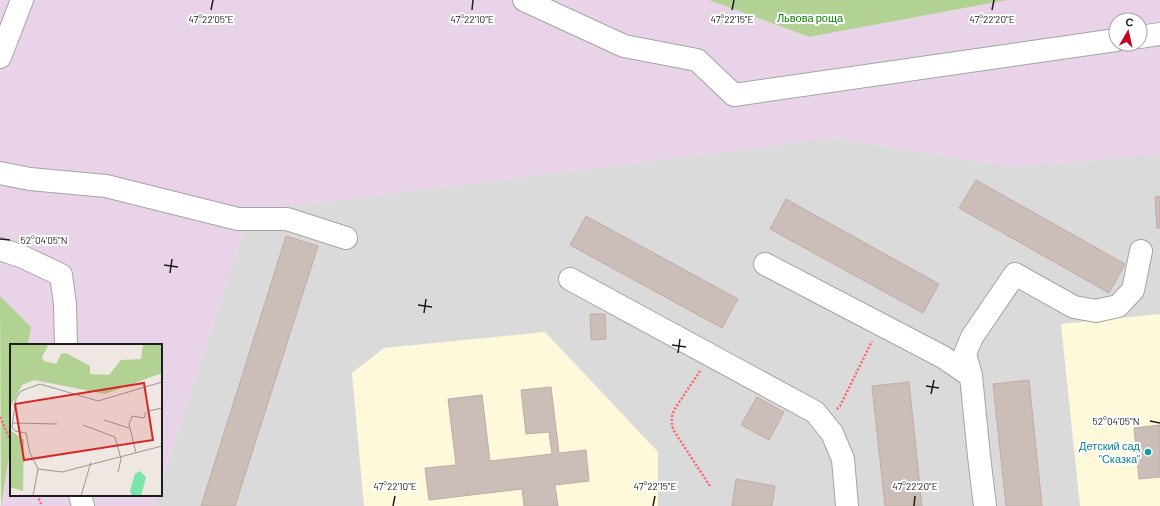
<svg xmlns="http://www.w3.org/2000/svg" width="1160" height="506" viewBox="0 0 1160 506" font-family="Barlow,sans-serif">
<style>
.residential{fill:#dbdada}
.industrial{fill:#e9d3e9;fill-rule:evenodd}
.education{fill:#fff9db}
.forest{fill:#b1d293}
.building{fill:#cbbdb8;stroke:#c2aba3}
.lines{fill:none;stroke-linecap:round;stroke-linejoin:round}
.minor-casing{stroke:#a4a4a4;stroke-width:24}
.path{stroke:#ff636f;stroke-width:2.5;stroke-dasharray:2 2;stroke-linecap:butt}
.minor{stroke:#fff;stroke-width:22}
.ticks{fill:none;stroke:#1d1d1d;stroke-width:1.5}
.culture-dot{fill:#0f9aa8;stroke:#fff;stroke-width:1.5}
.labels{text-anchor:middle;stroke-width:4;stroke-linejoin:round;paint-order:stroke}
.park-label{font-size:11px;fill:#0f8303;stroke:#fff}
.culture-label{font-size:11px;fill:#0d838f;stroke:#fff;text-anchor:end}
.inset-road{fill:none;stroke:#9b9793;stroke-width:1}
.view{fill:#d62828;fill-opacity:0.15;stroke:#d62828;stroke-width:2}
.inset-edge{fill:none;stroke:#1d1d1d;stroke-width:2}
.ticks-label{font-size:10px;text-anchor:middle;fill:#1d1d1d;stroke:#fff;stroke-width:4;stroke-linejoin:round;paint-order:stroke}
</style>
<rect width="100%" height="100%" fill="#efe8e2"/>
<path class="residential" d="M 833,138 L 1013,167 L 1160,155 L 1160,506 L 154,506 L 157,495 L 161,495 L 161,484 L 250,211 Z"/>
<g class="industrial">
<path d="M 0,0 L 709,0 L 809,37 L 1007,0 L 1160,0 L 1160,155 L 1013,167 L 833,138 L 250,211 L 161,484 L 161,345 L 28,345 L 31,327 L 0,296 ZM 1116,20 L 1140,20 L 1140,44 L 1116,44 Z"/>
<path d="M 11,445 L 11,495 L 157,495 L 154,506 L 1,506 Z"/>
</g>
<g class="education">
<path d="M 1160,314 L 1160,506 L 1080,506 L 1061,324 Z"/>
<path d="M 545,332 L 658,452 L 658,506 L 364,506 L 352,373 L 384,348 Z"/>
</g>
<g class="forest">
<path d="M 709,0 L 1007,0 L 809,37 Z"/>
<path d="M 0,296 L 31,327 L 28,345 L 11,345 L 11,445 L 1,506 Z"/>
</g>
<g class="building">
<path d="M 976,180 L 1125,264 L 1109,293 L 959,208 Z"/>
<path d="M 1160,196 L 1160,228 L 1157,228 L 1155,197 Z"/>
<path d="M 786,199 L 939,284 L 923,313 L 770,229 Z"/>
<path d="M 586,216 L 738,299 L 722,328 L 570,245 Z"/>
<path d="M 286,236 L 318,246 L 235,506 L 201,506 Z"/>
<path d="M 590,314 L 605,314 L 606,339 L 591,340 Z"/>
<path d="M 1029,380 L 1042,506 L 1006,506 L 993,384 Z"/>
<path d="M 909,382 L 922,506 L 885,506 L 872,386 Z"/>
<path d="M 551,387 L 559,453 L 586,450 L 589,481 L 555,485 L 558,506 L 524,506 L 522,489 L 429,500 L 425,468 L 456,465 L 448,399 L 482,395 L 490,461 L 552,454 L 549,432 L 526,434 L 521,390 Z"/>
<path d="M 757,397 L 784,412 L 769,440 L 741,425 Z"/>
<path d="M 1160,425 L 1160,477 L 1139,479 L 1134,428 Z"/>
<path d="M 736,479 L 775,486 L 772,506 L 732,506 Z"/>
</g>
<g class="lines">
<defs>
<g id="minor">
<path d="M 524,0 L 624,46 L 697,60 L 734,95 L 1116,40"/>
<path d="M 1140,37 L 1160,34"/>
<path d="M 0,57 L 22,0"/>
<path d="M 0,173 L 30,179 L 106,186 L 238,219 L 287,219 L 346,238"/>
<path d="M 0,249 L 23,257 L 61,275 L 65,304 L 66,345"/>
<path d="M 765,264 L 943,357 L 971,376"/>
<path d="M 570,279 L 815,412 L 832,433 L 843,459 L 847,506"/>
<path d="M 80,495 L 83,506"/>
<path d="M 985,506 L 979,456 L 971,376 L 965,354 L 972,337 L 1015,274 L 1074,307 L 1096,311 L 1118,306 L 1133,290 L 1141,251"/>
</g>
</defs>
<use href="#minor" class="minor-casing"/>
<g class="path">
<path d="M 700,371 L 674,410 C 671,418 671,423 674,431 L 710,486"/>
<path d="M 837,409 L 840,406 L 872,341"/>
<path d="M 0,417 L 11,441"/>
<path d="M 37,495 L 42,506"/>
</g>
<use href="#minor" class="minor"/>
</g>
<path class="ticks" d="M 211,10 L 213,0M 472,10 L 473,0M 732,10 L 734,0M 992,10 L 994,0M 0,239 L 10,240M 164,265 L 178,267M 170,273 L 172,259M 418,305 L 432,307M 424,313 L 426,299M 672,345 L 686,347M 678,353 L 680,339M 926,386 L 939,388M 931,394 L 934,380M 1150,421 L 1160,423M 393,506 L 395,496M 653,506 L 655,496M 914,506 L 915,496"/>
<circle class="culture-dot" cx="1148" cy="452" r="4"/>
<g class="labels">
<g class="park-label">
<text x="810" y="22">Львова роща</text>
</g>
<g class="culture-label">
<text x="1140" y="450">Детский сад<tspan x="1140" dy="13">"Сказка"</tspan></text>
</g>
</g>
<g transform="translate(10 344)">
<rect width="152" height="152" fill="#efe8e2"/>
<path d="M 0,0 L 36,0 L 38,2 L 32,13 L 34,17 L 46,20 L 51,10 L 56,9 L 80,22 L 80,30 L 99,31 L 111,16 L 131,15 L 133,0 L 152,0 L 152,29 L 95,50 L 24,36 L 12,41 L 0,64 ZM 0,86 L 14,96 L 13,147 L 0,143 Z" fill="#b1d293"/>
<path d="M 130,127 L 136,133 L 131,152 L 122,152 L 120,147 L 125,130 Z" fill="#79e5a8"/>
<path class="inset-road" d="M 138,67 L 152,64M 94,76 L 119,84M 2,79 L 47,80M 73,81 L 105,93 L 111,115 L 108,128M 126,109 L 119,80 L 122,72 L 134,74 L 136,68M 28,125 L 52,128 L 152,102M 23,152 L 28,125 L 20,109 L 16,89 L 5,87 L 2,83 L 6,54 L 11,47 L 30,40 L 88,57 L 152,38M 71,152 L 81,118"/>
<path class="view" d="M 134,39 L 143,96 L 14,116 L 5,60 Z"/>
<rect width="152" height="152" class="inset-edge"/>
</g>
<g class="ticks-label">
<text x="211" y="23">47°22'05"E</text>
<text x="472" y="23">47°22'10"E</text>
<text x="732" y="23">47°22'15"E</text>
<text x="992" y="23">47°22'20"E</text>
<text x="44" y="244">52°04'05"N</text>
<text x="1116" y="425">52°04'05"N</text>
<text x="395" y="490">47°22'10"E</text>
<text x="655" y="490">47°22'15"E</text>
<text x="915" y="490">47°22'20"E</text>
</g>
<g transform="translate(1128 32) rotate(9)"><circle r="19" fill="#ffffff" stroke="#a5a5a5"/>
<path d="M0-3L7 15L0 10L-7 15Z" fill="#ca0024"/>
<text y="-6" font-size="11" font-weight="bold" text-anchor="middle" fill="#1d1d1d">С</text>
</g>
</svg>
